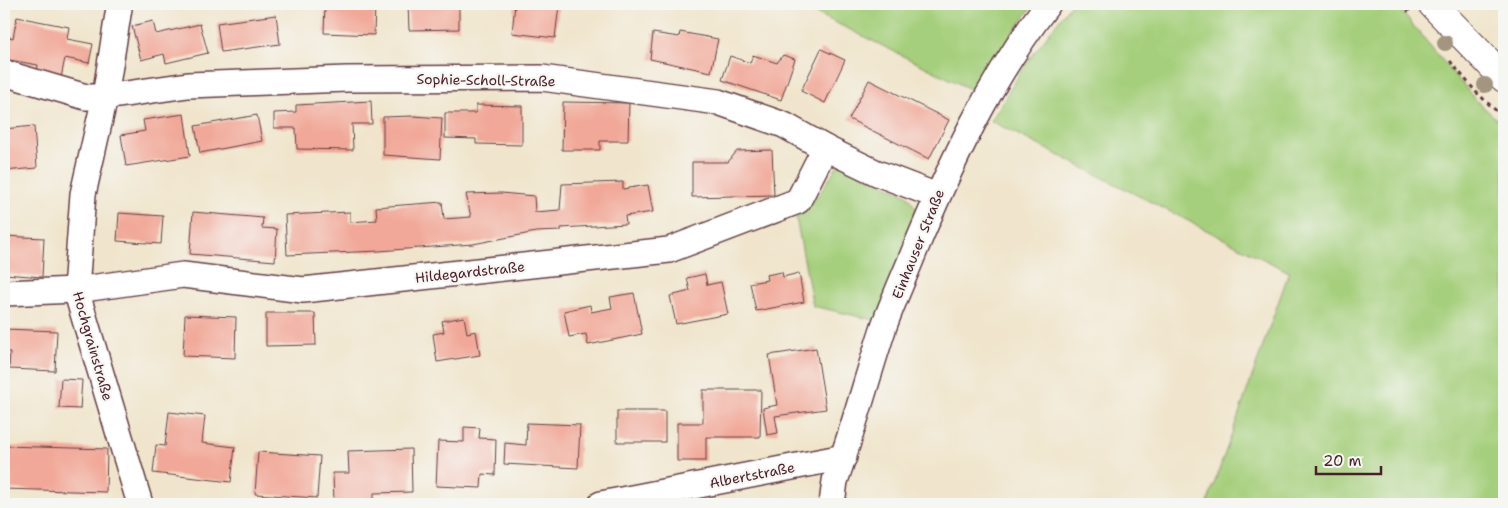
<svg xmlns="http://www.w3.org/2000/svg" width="1508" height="508" viewBox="0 0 1508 508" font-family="'Shantell Sans',sans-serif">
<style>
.green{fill:#a5cf7b;stroke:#787753}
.building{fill:#f1a898}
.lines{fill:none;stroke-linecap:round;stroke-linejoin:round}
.minor-casing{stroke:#633d43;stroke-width:28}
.tertiary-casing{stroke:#633d43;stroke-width:30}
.path{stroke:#633d43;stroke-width:3;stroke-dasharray:4 4;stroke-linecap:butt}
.minor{stroke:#fff;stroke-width:25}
.tertiary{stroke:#fff;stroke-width:28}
.tree{fill:#a49581}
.labels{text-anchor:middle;stroke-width:4.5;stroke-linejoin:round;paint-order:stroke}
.street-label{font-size:14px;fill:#4a1f2b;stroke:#f6f6f2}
</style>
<rect width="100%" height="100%" fill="#f6f6f2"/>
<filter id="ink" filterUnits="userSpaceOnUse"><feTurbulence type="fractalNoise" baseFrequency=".02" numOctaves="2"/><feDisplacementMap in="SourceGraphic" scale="10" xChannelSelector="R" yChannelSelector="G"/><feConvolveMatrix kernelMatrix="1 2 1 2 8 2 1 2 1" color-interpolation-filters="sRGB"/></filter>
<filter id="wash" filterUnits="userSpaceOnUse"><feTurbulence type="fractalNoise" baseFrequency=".0096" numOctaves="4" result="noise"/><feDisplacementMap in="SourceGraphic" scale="20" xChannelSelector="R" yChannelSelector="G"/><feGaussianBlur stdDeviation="1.12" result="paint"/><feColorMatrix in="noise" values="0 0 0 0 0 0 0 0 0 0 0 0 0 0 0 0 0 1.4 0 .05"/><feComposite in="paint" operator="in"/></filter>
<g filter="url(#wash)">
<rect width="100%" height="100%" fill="#f0e5cc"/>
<g class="green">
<path d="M 774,4 L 1034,4 L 1004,45 L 974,91 L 816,13 Z"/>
<path d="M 1071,4 L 1395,4 L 1476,100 L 1504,126 L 1504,504 L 1207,504 L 1289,272 L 991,121 L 1025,65 Z"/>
<path d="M 839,163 L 907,195 L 917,210 L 878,321 L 813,306 L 796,218 L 820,193 Z"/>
</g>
<g id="blocks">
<g class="building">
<path d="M 325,4 L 375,5 L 374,35 L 324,33 Z"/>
<path d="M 408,4 L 459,4 L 459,29 L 409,30 Z"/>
<path d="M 515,4 L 559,5 L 555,38 L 512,33 Z"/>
<path d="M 276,15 L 280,44 L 221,52 L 217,23 Z"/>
<path d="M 17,17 L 69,27 L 67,39 L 93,44 L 89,63 L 65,58 L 61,78 L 37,73 L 38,65 L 4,59 L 4,36 L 13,38 Z"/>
<path d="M 153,21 L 156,34 L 200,24 L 208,53 L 166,63 L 164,54 L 141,60 L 132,26 Z"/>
<path d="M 680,32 L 718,39 L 711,72 L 650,59 L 653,33 L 679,37 Z"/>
<path d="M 821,49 L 845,60 L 825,103 L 801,91 Z"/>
<path d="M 753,55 L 777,63 L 783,55 L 795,59 L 781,100 L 722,80 L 730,56 L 750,63 Z"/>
<path d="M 869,80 L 949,120 L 929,159 L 849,119 Z"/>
<path d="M 371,101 L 372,124 L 352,124 L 353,150 L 297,149 L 296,128 L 274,128 L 274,113 L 296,112 L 296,105 Z"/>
<path d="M 563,102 L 629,103 L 628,141 L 600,141 L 600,150 L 562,150 Z"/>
<path d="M 476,105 L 522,106 L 522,145 L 476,144 L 476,139 L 445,138 L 445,113 L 476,113 Z"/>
<path d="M 184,114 L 190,156 L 126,166 L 121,135 L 145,131 L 143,120 Z"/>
<path d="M 257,115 L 262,141 L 200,153 L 195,126 Z"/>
<path d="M 413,116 L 442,118 L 440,159 L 383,155 L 383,117 Z"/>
<path d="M 34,126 L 37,168 L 4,171 L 4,129 Z"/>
<path d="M 772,150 L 774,195 L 692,197 L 692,162 L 728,162 L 737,151 Z"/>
<path d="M 623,182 L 623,189 L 648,185 L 653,212 L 625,216 L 626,224 L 561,228 L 561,231 L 536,232 L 473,244 L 379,251 L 287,255 L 285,215 L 350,212 L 350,222 L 377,220 L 376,207 L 442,202 L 444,219 L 471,217 L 466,194 L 501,193 L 534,196 L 535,212 L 560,210 L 562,184 Z"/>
<path d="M 193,212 L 263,218 L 262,228 L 277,229 L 275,261 L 190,254 Z"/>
<path d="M 119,213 L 163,216 L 161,244 L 117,241 Z"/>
<path d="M 4,236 L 44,238 L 42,277 L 4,274 Z"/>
<path d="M 782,272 L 783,277 L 799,273 L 804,302 L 756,311 L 750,283 L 767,280 L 766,275 Z"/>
<path d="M 705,274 L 707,285 L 721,282 L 728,314 L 676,324 L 670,296 L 690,291 L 687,278 Z"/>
<path d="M 634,293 L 642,334 L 588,345 L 586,334 L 569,337 L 564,311 L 590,305 L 591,312 L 612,308 L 610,297 Z"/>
<path d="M 266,313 L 315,313 L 316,345 L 266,346 Z"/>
<path d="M 185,315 L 236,317 L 235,358 L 183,356 Z"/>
<path d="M 464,317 L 467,333 L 476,331 L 480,355 L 437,362 L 433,334 L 444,332 L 442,321 Z"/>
<path d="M 4,329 L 57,331 L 55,371 L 9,369 L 10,352 L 4,352 Z"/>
<path d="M 816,348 L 826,409 L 775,416 L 778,433 L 767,435 L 763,408 L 777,405 L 769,355 Z"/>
<path d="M 61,379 L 82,380 L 80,409 L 59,408 Z"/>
<path d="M 703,390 L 761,390 L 760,437 L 706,437 L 706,461 L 677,461 L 677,423 L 703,423 Z"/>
<rect x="617" y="411" width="48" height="31"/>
<path d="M 169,412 L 205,416 L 202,443 L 235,447 L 231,482 L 153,473 L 156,445 L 165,446 Z"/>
<path d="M 527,423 L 580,425 L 578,468 L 504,464 L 505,443 L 526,445 Z"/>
<path d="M 464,427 L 480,428 L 479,438 L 496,439 L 495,475 L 482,474 L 481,488 L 436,486 L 438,441 L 464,442 Z"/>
<path d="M 4,446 L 107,449 L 106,492 L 4,489 Z"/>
<path d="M 411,449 L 412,492 L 374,493 L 374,503 L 334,504 L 333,473 L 349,473 L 348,451 Z"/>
<path d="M 258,452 L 320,456 L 317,498 L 255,494 Z"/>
<path d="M 785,500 L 785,504 L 748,504 L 748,503 Z"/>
</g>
</g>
</g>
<g filter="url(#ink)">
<use href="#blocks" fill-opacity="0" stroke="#633d43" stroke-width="1"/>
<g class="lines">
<defs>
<g id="minor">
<path d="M 119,8 L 105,97 L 83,194 L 76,290 L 140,504"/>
<path d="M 4,73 L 86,97 L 105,97 L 188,85 L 347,79 L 542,78 L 718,102 L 784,125 L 825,148 L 877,173 L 937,196"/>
<path d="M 4,293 L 76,290 L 183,275 L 303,290 L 669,250 L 798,201 L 825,148"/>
<path d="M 601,504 L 844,457"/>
<path d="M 832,504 L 835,481 C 853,430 867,378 884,326 C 893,301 904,277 914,252 C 950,165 990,79 1048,4"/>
</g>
<path id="tertiary" d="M 1432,4 L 1504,78"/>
</defs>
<use href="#minor" class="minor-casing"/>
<use href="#tertiary" class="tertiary-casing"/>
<g class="path">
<path d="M 1402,4 L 1409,12"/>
<path d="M 1450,61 L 1476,92 L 1504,118"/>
</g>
<use href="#minor" class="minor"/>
<use href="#tertiary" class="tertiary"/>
</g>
<g class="tree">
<circle cx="1445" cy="43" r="8"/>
<circle cx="1485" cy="85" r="8"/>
</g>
</g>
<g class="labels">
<g class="street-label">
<text transform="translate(486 80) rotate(1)" y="5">Sophie-Scholl-Straße</text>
<text transform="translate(918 244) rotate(-68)" y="5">Einhauser Straße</text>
<text transform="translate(470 272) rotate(-6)" y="5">Hildegardstraße</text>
<text transform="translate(93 346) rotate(74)" y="5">Hochgrainstraße</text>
<text transform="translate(752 475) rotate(-11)" y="5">Albertstraße</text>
</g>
</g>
<rect width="1508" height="508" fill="none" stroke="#f6f6f2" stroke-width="20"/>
<path d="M1316 466v8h65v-8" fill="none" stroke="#4a1f2b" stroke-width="2.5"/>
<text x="1323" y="466" font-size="15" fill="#4a1f2b" stroke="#f6f6f2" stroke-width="4" paint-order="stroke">20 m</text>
</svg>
